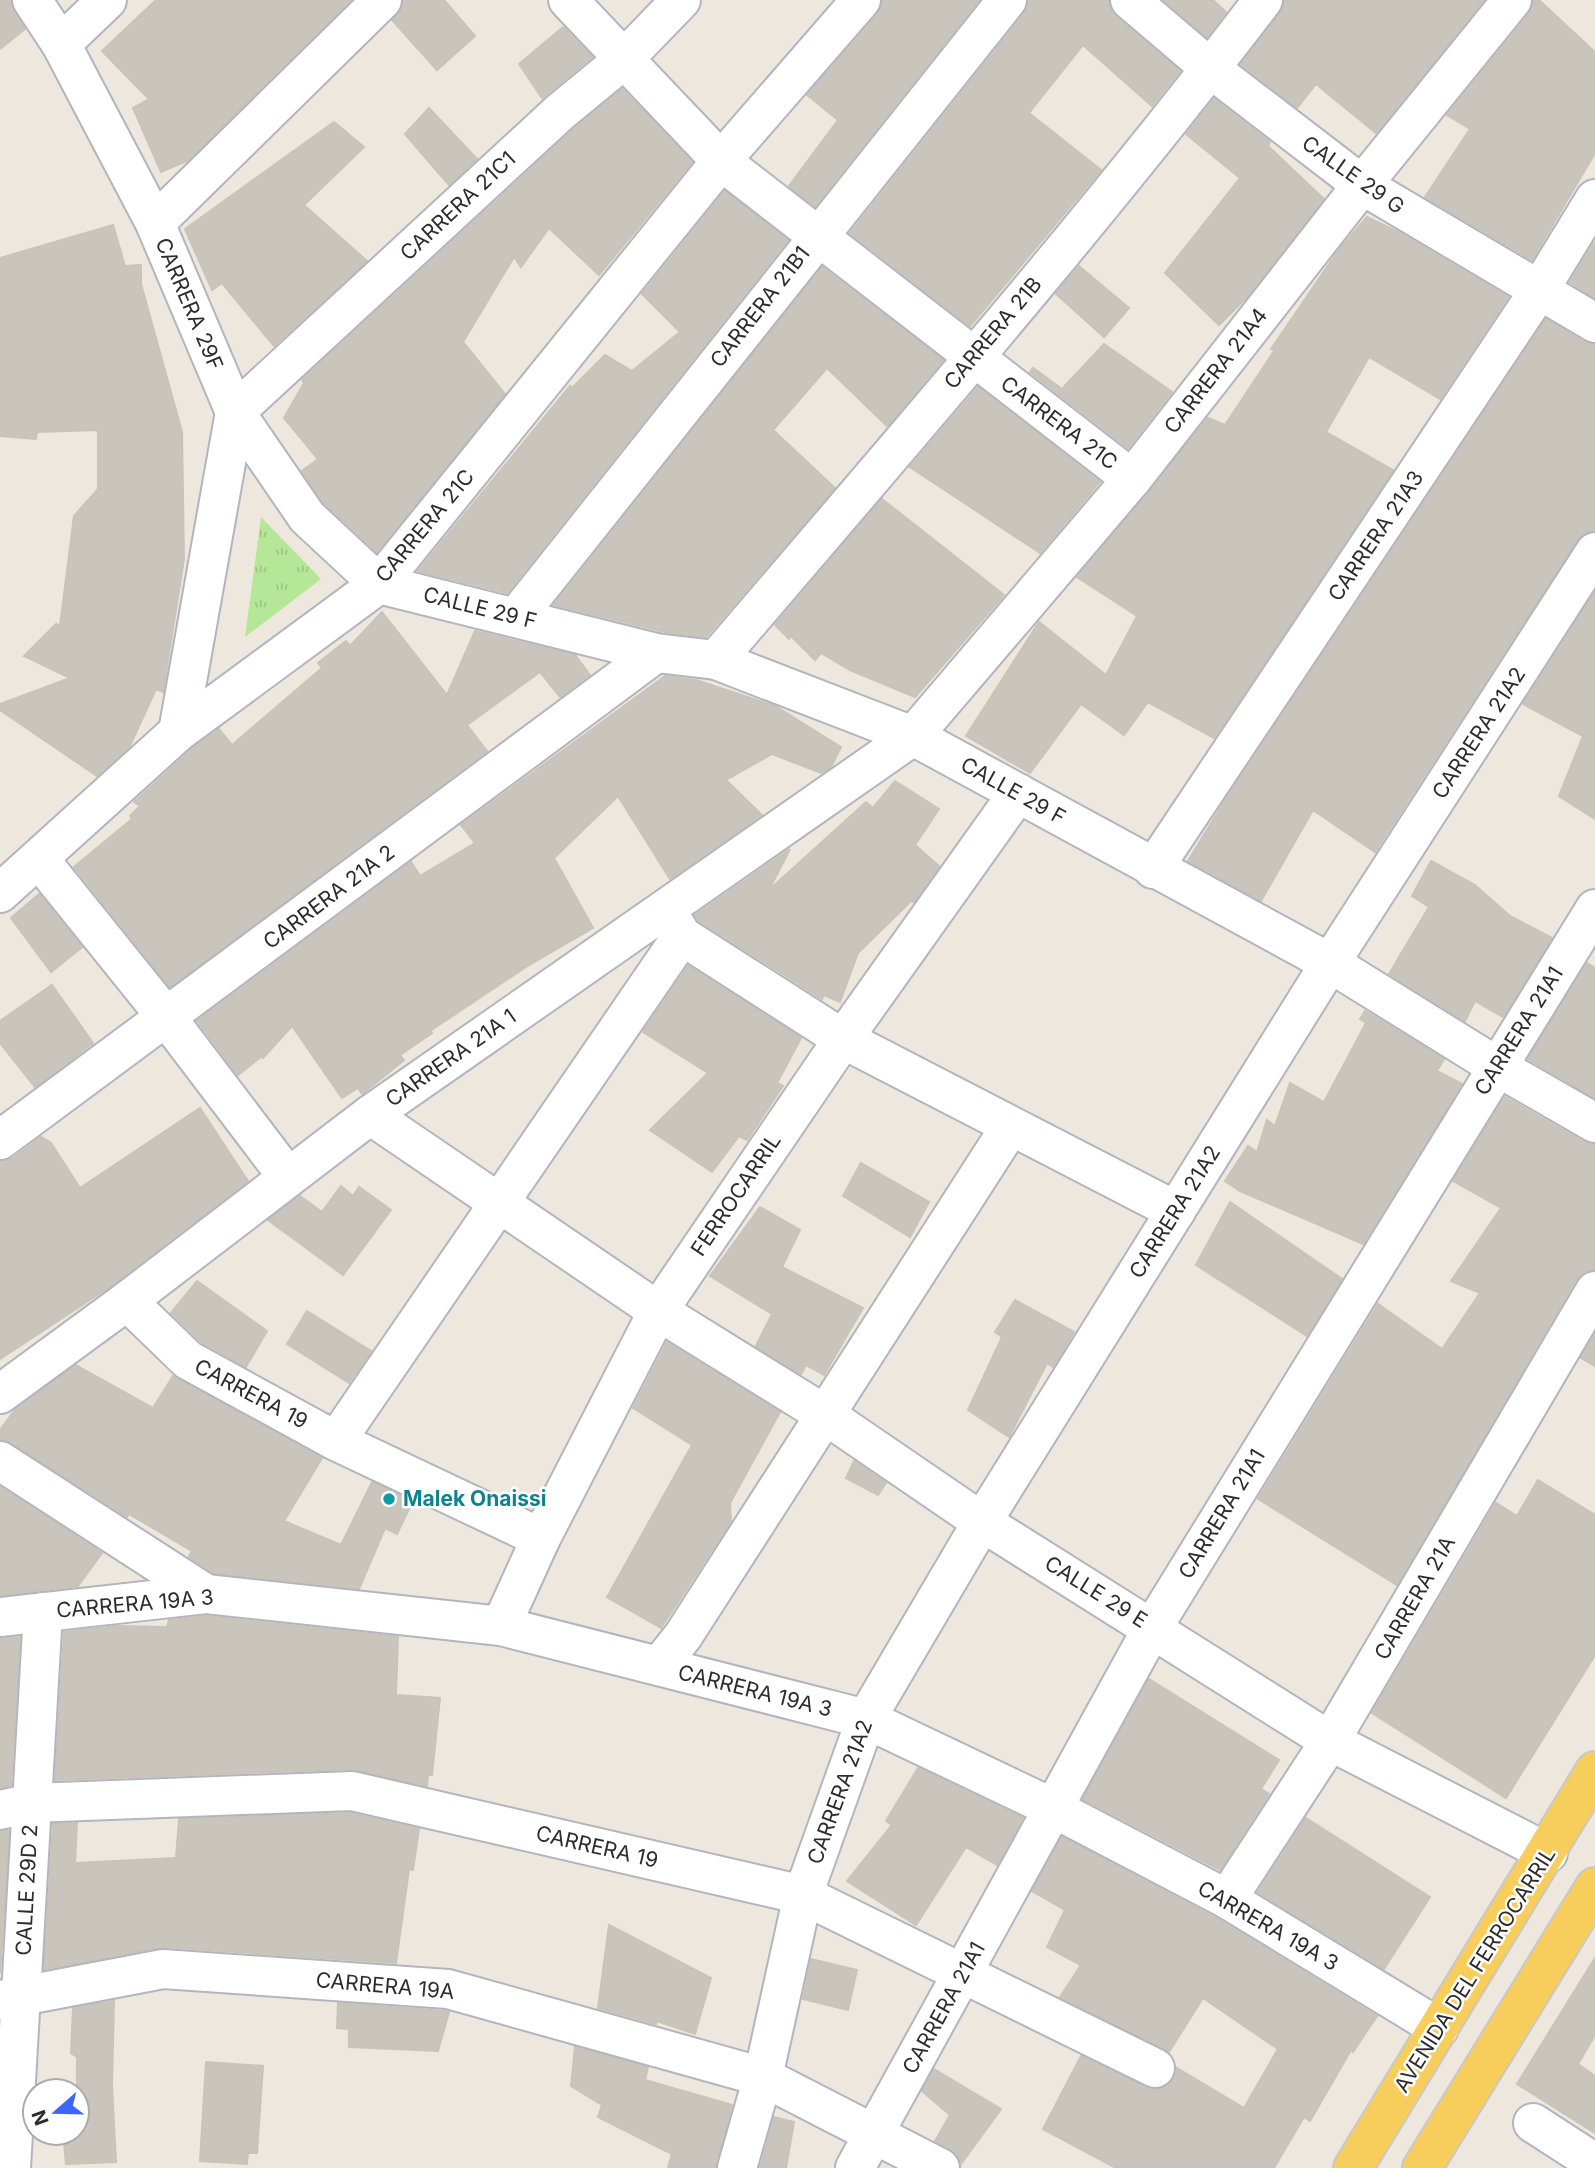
<svg xmlns="http://www.w3.org/2000/svg" width="1595" height="2168" viewBox="0 0 1595 2168" font-family="Inter,sans-serif">
<style>
.grass{fill:url(#grass-tufts)}
.building{fill:#c9c5bd;stroke:#cac3b7;stroke-width:2}
.lines{fill:none;stroke-linecap:round;stroke-linejoin:round}
.minor-casing{stroke:#b2b5c0;stroke-width:42}
.major-casing{stroke:#c8c8c8;stroke-width:42}
.minor{stroke:#fff;stroke-width:38}
.major{stroke:#f7cd5b;stroke-width:38}
.culture-dot{fill:#0f9aa8;stroke:#fff;stroke-width:2.5}
.labels{text-anchor:middle;stroke-width:5;stroke-linejoin:round;paint-order:stroke}
.street-label{font-size:21px;fill:#2c2c2c;stroke:#fff}
.culture-label{font-size:21px;font-weight:bold;fill:#0d838f;stroke:#fff;text-anchor:start}
</style>
<defs>
<pattern id="grass-tufts" width="24" height="20" patternUnits="userSpaceOnUse" patternTransform="scale(1.75)"><rect width="24" height="20" fill="#b6e799"/><path d="M3 7l-1-3M5 7V3M7 7l1-3M15 17l-1-3M17 17v-4M19 17l1-3" fill="none" stroke="#9dc684"/></pattern>
</defs>
<rect width="100%" height="100%" fill="#eee7de"/>
<path class="grass" d="M 261,517 L 321,579 L 245,637 Z"/>
<g class="building">
<path d="M 0,0 L 10,0 L 25,29 L 0,49 Z"/>
<path d="M 156,0 L 351,0 L 187,161 L 161,172 L 133,108 L 149,99 L 102,51 Z"/>
<path d="M 403,0 L 444,0 L 475,36 L 437,70 L 392,20 L 403,6 Z"/>
<path d="M 882,0 L 979,0 L 815,206 L 789,186 L 838,120 L 807,95 L 878,14 Z"/>
<path d="M 1028,0 L 1109,0 L 1116,17 L 1180,71 L 1152,106 L 1083,45 L 1029,113 L 1101,170 L 970,326 L 850,233 L 1024,14 Z"/>
<path d="M 1164,0 L 1213,0 L 1226,12 L 1207,37 Z"/>
<path d="M 1284,0 L 1484,0 L 1376,133 L 1316,84 L 1297,108 L 1241,64 L 1280,13 Z"/>
<path d="M 1533,0 L 1539,0 L 1595,52 L 1595,153 L 1532,260 L 1425,197 L 1470,129 L 1447,115 L 1529,14 Z"/>
<path d="M 563,27 L 592,57 L 542,98 L 519,64 Z"/>
<path d="M 622,89 L 692,162 L 599,275 L 549,228 L 521,267 L 514,257 L 463,342 L 505,394 L 377,552 L 324,503 L 302,471 L 318,459 L 284,418 L 304,383 L 302,380 L 574,129 Z"/>
<path d="M 1214,99 L 1270,142 L 1268,146 L 1324,199 L 1247,297 L 1219,325 L 1165,273 L 1240,178 L 1186,134 Z"/>
<path d="M 429,108 L 477,159 L 449,185 L 405,134 Z"/>
<path d="M 334,122 L 364,147 L 304,205 L 367,261 L 274,346 L 222,283 L 212,290 L 185,229 Z"/>
<path d="M 725,191 L 788,240 L 507,593 L 418,571 L 570,386 L 572,388 L 605,355 L 632,371 L 680,332 L 642,294 Z"/>
<path d="M 1367,217 L 1400,233 L 1508,297 L 1440,399 L 1369,357 L 1326,432 L 1393,470 L 1214,738 L 1148,702 L 1124,735 L 1081,704 L 1030,773 L 966,736 L 1039,622 L 1106,675 L 1137,616 L 1077,577 L 1208,418 L 1225,425 L 1274,351 L 1271,349 L 1340,248 Z"/>
<path d="M 113,225 L 125,266 L 141,265 L 141,284 L 182,432 L 184,559 L 163,692 L 156,689 L 130,746 L 97,776 L 0,710 L 0,704 L 70,678 L 24,656 L 56,624 L 60,626 L 74,516 L 98,489 L 98,430 L 37,432 L 36,439 L 0,436 L 0,258 Z"/>
<path d="M 1594,243 L 1595,244 L 1595,298 L 1570,282 Z"/>
<path d="M 1079,266 L 1129,308 L 1104,337 L 1056,294 Z"/>
<path d="M 822,267 L 943,360 L 887,426 L 827,368 L 773,430 L 835,488 L 706,637 L 665,632 L 554,605 Z"/>
<path d="M 1546,319 L 1584,342 L 1595,345 L 1595,530 L 1584,533 L 1577,540 L 1375,852 L 1313,810 L 1261,901 L 1188,861 L 1224,802 Z"/>
<path d="M 1104,344 L 1172,392 L 1128,448 L 1030,372 L 1033,368 L 1062,389 Z"/>
<path d="M 978,387 L 1100,482 L 1040,553 L 910,467 Z"/>
<path d="M 882,499 L 1004,595 L 915,697 L 850,670 L 821,653 L 815,660 L 791,636 L 789,639 L 775,625 Z"/>
<path d="M 1595,592 L 1595,819 L 1559,796 L 1583,736 L 1523,704 Z"/>
<path d="M 382,612 L 447,695 L 475,631 L 575,655 L 590,675 L 560,697 L 540,672 L 467,725 L 487,751 L 170,987 L 74,867 L 132,819 L 130,816 L 140,806 L 134,802 L 192,749 L 219,729 L 232,745 L 322,668 L 318,663 L 346,641 L 350,646 Z"/>
<path d="M 665,676 L 696,680 L 775,706 L 841,747 L 831,767 L 821,773 L 772,754 L 726,780 L 762,815 L 670,879 L 618,796 L 554,858 L 593,928 L 526,967 L 430,1031 L 432,1033 L 400,1055 L 404,1060 L 362,1094 L 358,1088 L 342,1098 L 292,1026 L 263,1058 L 262,1056 L 238,1075 L 197,1021 L 411,862 L 420,876 L 475,843 L 461,825 Z"/>
<path d="M 895,781 L 939,809 L 915,845 L 939,866 L 914,902 L 911,901 L 858,953 L 840,1002 L 824,995 L 822,999 L 698,920 L 695,915 L 790,849 L 769,890 L 866,802 L 873,808 Z"/>
<path d="M 1431,861 L 1475,885 L 1510,916 L 1552,938 L 1503,1017 L 1475,1001 L 1465,1021 L 1389,974 L 1429,907 L 1412,896 Z"/>
<path d="M 39,894 L 82,947 L 51,972 L 11,918 Z"/>
<path d="M 1587,963 L 1595,968 L 1595,1098 L 1528,1059 Z"/>
<path d="M 688,966 L 801,1038 L 777,1083 L 783,1086 L 747,1140 L 739,1136 L 712,1172 L 650,1130 L 708,1073 L 643,1032 Z"/>
<path d="M 52,985 L 93,1043 L 35,1087 L 0,1043 L 0,1021 Z"/>
<path d="M 1365,1011 L 1444,1059 L 1437,1071 L 1462,1084 L 1363,1244 L 1240,1191 L 1225,1181 L 1248,1146 L 1257,1152 L 1267,1120 L 1275,1126 L 1290,1083 L 1324,1102 L 1366,1023 L 1360,1019 Z"/>
<path d="M 1505,1097 L 1584,1142 L 1595,1145 L 1595,1269 L 1584,1272 L 1576,1280 L 1397,1585 L 1258,1499 L 1378,1304 L 1442,1349 L 1480,1293 L 1451,1281 L 1501,1208 L 1453,1181 Z"/>
<path d="M 200,1108 L 248,1181 L 108,1288 L 0,1359 L 0,1161 L 13,1158 L 41,1137 L 51,1143 L 80,1188 Z"/>
<path d="M 861,1163 L 929,1202 L 910,1237 L 843,1196 Z"/>
<path d="M 341,1186 L 353,1196 L 359,1187 L 391,1210 L 343,1275 L 268,1220 L 300,1196 L 322,1212 Z"/>
<path d="M 1230,1202 L 1342,1279 L 1307,1336 L 1196,1265 Z"/>
<path d="M 760,1207 L 800,1230 L 782,1267 L 863,1308 L 824,1375 L 806,1365 L 801,1374 L 756,1346 L 772,1314 L 710,1276 Z"/>
<path d="M 197,1281 L 267,1331 L 246,1367 L 201,1342 L 171,1313 Z"/>
<path d="M 1015,1300 L 1074,1332 L 1053,1367 L 1047,1363 L 1009,1437 L 968,1410 L 1002,1337 L 995,1332 Z"/>
<path d="M 307,1311 L 371,1351 L 349,1383 L 287,1344 Z"/>
<path d="M 1595,1334 L 1595,1366 L 1581,1358 Z"/>
<path d="M 667,1342 L 780,1412 L 730,1503 L 731,1521 L 661,1628 L 607,1597 L 692,1445 L 633,1408 Z"/>
<path d="M 76,1365 L 153,1408 L 173,1376 L 322,1458 L 284,1521 L 341,1545 L 372,1482 L 413,1501 L 397,1534 L 385,1528 L 359,1589 L 214,1573 L 189,1557 L 192,1551 L 129,1514 L 127,1517 L 12,1443 L 0,1439 L 0,1430 L 15,1410 Z"/>
<path d="M 854,1461 L 886,1483 L 878,1495 L 846,1478 Z"/>
<path d="M 1538,1480 L 1595,1515 L 1595,1655 L 1506,1798 L 1372,1713 L 1496,1503 L 1517,1516 Z"/>
<path d="M 0,1487 L 102,1553 L 78,1586 L 0,1595 Z"/>
<path d="M 206,1616 L 398,1637 L 396,1695 L 440,1698 L 432,1775 L 428,1775 L 427,1786 L 352,1769 L 55,1780 L 64,1632 L 115,1626 L 167,1627 L 169,1620 Z"/>
<path d="M 20,1637 L 11,1785 L 0,1788 L 0,1638 Z"/>
<path d="M 1149,1679 L 1279,1760 L 1261,1789 L 1269,1794 L 1220,1870 L 1083,1799 Z"/>
<path d="M 918,1768 L 1023,1818 L 997,1865 L 966,1847 L 916,1925 L 847,1881 L 892,1825 L 886,1821 Z"/>
<path d="M 350,1813 L 419,1829 L 413,1870 L 409,1869 L 396,1963 L 164,1947 L 44,1969 L 53,1824 L 77,1823 L 75,1863 L 176,1858 L 179,1819 Z"/>
<path d="M 1306,1818 L 1430,1897 L 1384,1969 L 1258,1892 Z"/>
<path d="M 0,1831 L 9,1831 L 0,1973 Z"/>
<path d="M 1062,1837 L 1216,1918 L 1377,2016 L 1353,2052 L 1351,2050 L 1310,2121 L 1304,2117 L 1274,2168 L 1116,2168 L 1043,2129 L 1081,2056 L 1156,2090 L 1168,2086 L 1174,2078 L 1177,2068 L 1244,2108 L 1278,2049 L 1203,1998 L 1169,2052 L 1060,1997 L 1081,1965 L 1047,1947 L 1065,1910 L 1032,1891 Z"/>
<path d="M 609,1925 L 711,1978 L 695,2034 L 657,2021 L 656,2024 L 598,2008 Z"/>
<path d="M 1595,1958 L 1595,2035 L 1578,2064 L 1595,2076 L 1595,2133 L 1517,2084 Z"/>
<path d="M 811,1959 L 857,1970 L 848,2010 L 803,1999 Z"/>
<path d="M 114,2001 L 112,2086 L 116,2162 L 66,2164 L 63,2133 L 77,2133 L 77,2057 L 71,2053 L 73,2008 Z"/>
<path d="M 338,2003 L 444,2011 L 449,2012 L 438,2051 L 349,2047 L 349,2029 L 337,2028 Z"/>
<path d="M 575,2047 L 648,2067 L 645,2080 L 732,2105 L 716,2168 L 668,2168 L 672,2154 L 598,2117 L 602,2105 L 571,2086 Z"/>
<path d="M 206,2062 L 263,2066 L 257,2153 L 248,2153 L 247,2164 L 200,2161 Z"/>
<path d="M 934,2069 L 1001,2109 L 961,2164 L 951,2149 L 935,2141 L 950,2115 L 922,2091 Z"/>
<path d="M 774,2117 L 794,2122 L 786,2168 L 760,2168 Z"/>
</g>
<g class="lines">
<defs>
<g id="minor">
<path d="M 32,0 L 61,44 L 155,223 L 235,412 L 307,517 L 379,584 L 656,653 L 716,660 L 913,736 L 1330,963 L 1496,1066 L 1595,1123"/>
<path d="M 568,0 L 721,161 L 1132,479"/>
<path d="M 1130,0 L 1211,69 L 1362,185 L 1595,323"/>
<path d="M 61,44 L 107,0"/>
<path d="M 155,223 L 382,0"/>
<path d="M 517,616 L 1007,0"/>
<path d="M 716,660 C 901,443 1090,227 1263,0"/>
<path d="M 178,732 L 235,412 L 560,112 L 622,61 L 681,0"/>
<path d="M 39,859 L 167,1018 L 287,1176"/>
<path d="M 1153,869 L 1538,292 L 1595,199"/>
<path d="M 0,893 L 178,732 L 379,584 L 721,161 L 861,0"/>
<path d="M 670,916 L 682,936 L 843,1039 L 1176,1211"/>
<path d="M 370,1115 L 658,1311 L 824,1414 L 982,1522 L 1330,1741 L 1548,1853"/>
<path d="M 0,1140 L 656,653"/>
<path d="M 127,1301 L 188,1360 L 336,1441 L 541,1538"/>
<path d="M 0,1394 L 127,1301 L 370,1115 L 913,736 L 1132,479 L 1362,185 L 1512,0"/>
<path d="M 336,1441 L 682,936"/>
<path d="M 0,1461 L 206,1594"/>
<path d="M 0,1617 L 206,1594 L 501,1626 L 866,1719 L 1053,1808 L 1227,1899 L 1439,2028"/>
<path d="M 501,1626 L 541,1538 L 658,1311 L 843,1039 L 1018,793"/>
<path d="M 659,1666 L 683,1636 L 1010,1127"/>
<path d="M 0,1810 L 32,1803 L 352,1791 L 803,1895 L 1155,2068"/>
<path d="M 1227,1899 L 1330,1741 L 1595,1291"/>
<path d="M 0,2000 L 163,1969 L 448,1989 L 763,2077 L 940,2168"/>
<path d="M 1533,2123 L 1595,2163"/>
<path d="M 11,2168 L 43,1612"/>
<path d="M 737,2168 L 763,2077 L 803,1895 L 866,1719 L 982,1522 L 1330,963 L 1595,552"/>
<path d="M 855,2168 L 1153,1627 L 1595,909"/>
</g>
<g id="major">
<path d="M 1353,2168 L 1595,1771"/>
<path d="M 1422,2168 L 1595,1887"/>
</g>
</defs>
<use href="#minor" class="minor-casing"/>
<use href="#major" class="major-casing"/>
<use href="#minor" class="minor"/>
<use href="#major" class="major"/>
</g>
<circle class="culture-dot" cx="389" cy="1499" r="7"/>
<g class="labels">
<g class="street-label">
<text transform="translate(1353 175) rotate(35)" y="7">CALLE 29 G</text>
<text transform="translate(458 206) rotate(-43)" y="7">CARRERA 21C1</text>
<text transform="translate(189 304) rotate(67)" y="7">CARRERA 29F</text>
<text transform="translate(760 307) rotate(-52)" y="7">CARRERA 21B1</text>
<text transform="translate(993 333) rotate(-50)" y="7">CARRERA 21B</text>
<text transform="translate(1216 371) rotate(-52)" y="7">CARRERA 21A4</text>
<text transform="translate(1059 423) rotate(37)" y="7">CARRERA 21C</text>
<text transform="translate(425 526) rotate(-50)" y="7">CARRERA 21C</text>
<text transform="translate(1376 536) rotate(-56)" y="7">CARRERA 21A3</text>
<text transform="translate(480 608) rotate(14)" y="7">CALLE 29 F</text>
<text transform="translate(1479 733) rotate(-57)" y="7">CARRERA 21A2</text>
<text transform="translate(1013 791) rotate(29)" y="7">CALLE 29 F</text>
<text transform="translate(329 897) rotate(-37)" y="7">CARRERA 21A 2</text>
<text transform="translate(1519 1031) rotate(-58)" y="7">CARRERA 21A1</text>
<text transform="translate(451 1058) rotate(-35)" y="7">CARRERA 21A 1</text>
<text transform="translate(736 1195) rotate(-56)" y="7">FERROCARRIL</text>
<text transform="translate(1175 1212) rotate(-58)" y="7">CARRERA 21A2</text>
<text transform="translate(251 1394) rotate(28)" y="7">CARRERA 19</text>
<text transform="translate(1222 1514) rotate(-59)" y="7">CARRERA 21A1</text>
<text transform="translate(1096 1592) rotate(32)" y="7">CALLE 29 E</text>
<text transform="translate(1415 1598) rotate(-60)" y="7">CARRERA 21A</text>
<text transform="translate(135 1604) rotate(-5)" y="7">CARRERA 19A 3</text>
<text transform="translate(755 1691) rotate(14)" y="7">CARRERA 19A 3</text>
<text transform="translate(840 1792) rotate(-70)" y="7">CARRERA 21A2</text>
<text transform="translate(597 1847) rotate(13)" y="7">CARRERA 19</text>
<text transform="translate(27 1890) rotate(-87)" y="7">CALLE 29D 2</text>
<text transform="translate(1268 1926) rotate(30)" y="7">CARRERA 19A 3</text>
<text transform="translate(1475 1970) rotate(-58)" y="7">AVENIDA DEL FERROCARRIL</text>
<text transform="translate(385 1986) rotate(5)" y="7">CARRERA 19A</text>
<text transform="translate(944 2008) rotate(-61)" y="7">CARRERA 21A1</text>
</g>
<g class="culture-label">
<text x="403" y="1506">Malek Onaissi</text>
</g>
</g>
<g transform="translate(56 2112) rotate(250)"><circle r="33" fill="#ffffff" stroke="#ababab" stroke-width="2"/>
<path d="M0-5L12 26L0 18L-12 26Z" fill="#3b67ff"/>
<text y="-10" font-size="19" font-weight="bold" text-anchor="middle" fill="#2c2c2c">N</text>
</g>
</svg>
